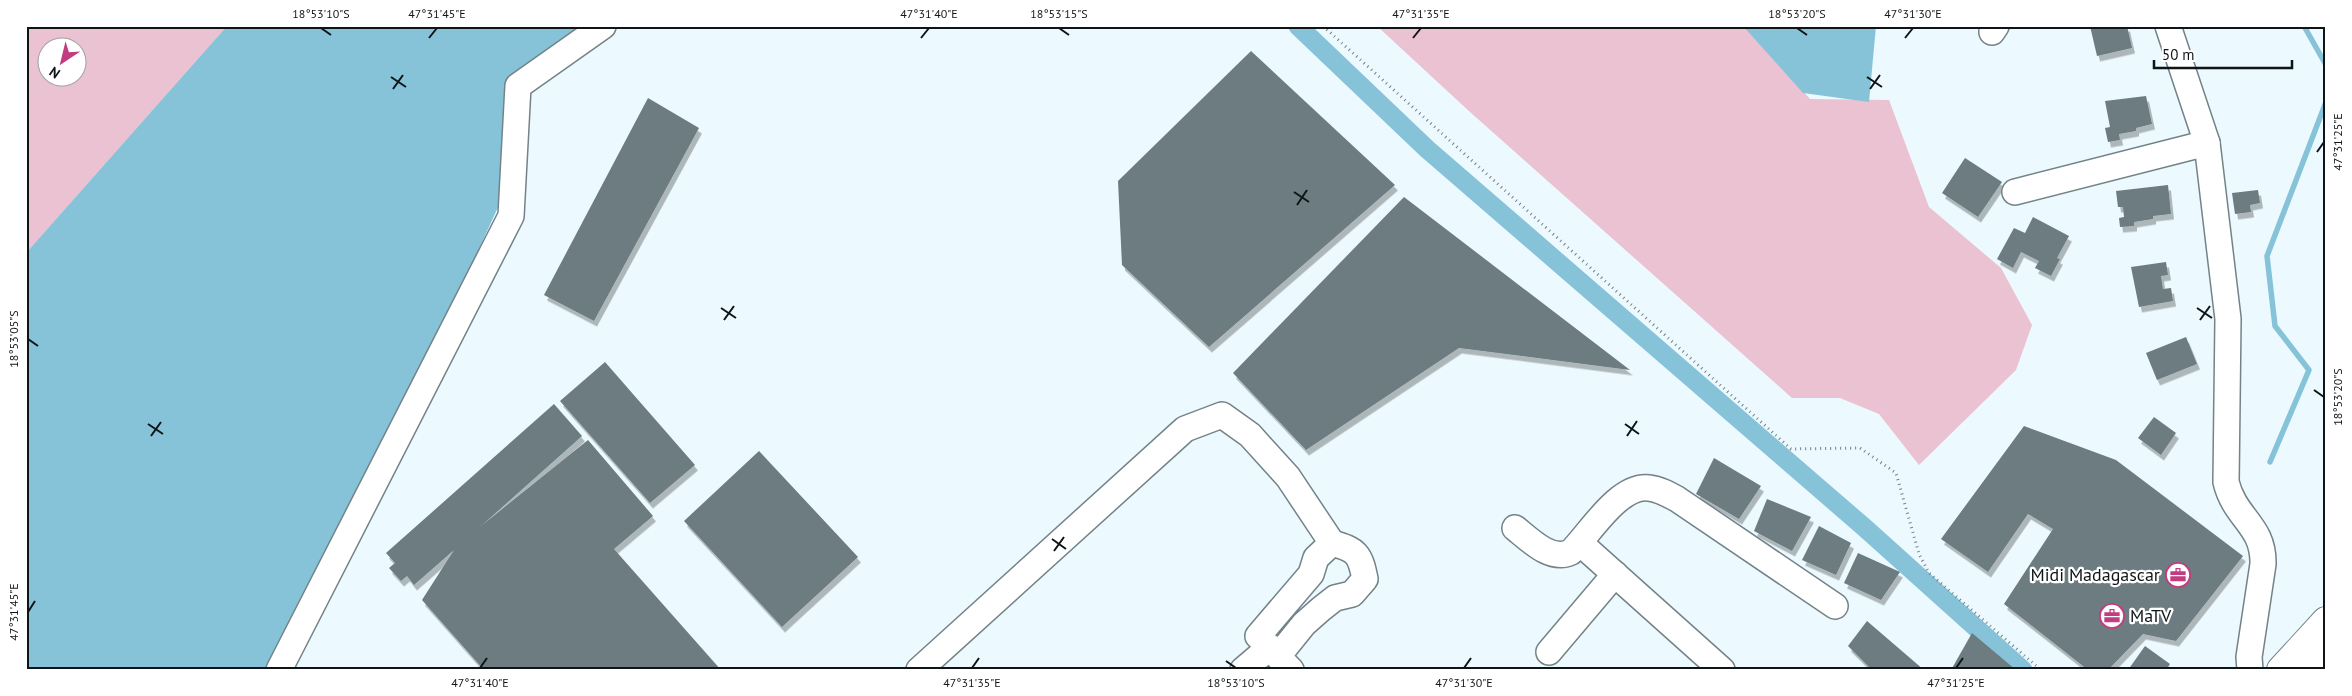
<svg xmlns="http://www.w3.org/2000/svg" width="2352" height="696" viewBox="0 0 2352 696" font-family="'PT Sans',sans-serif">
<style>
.green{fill:#eac2d1;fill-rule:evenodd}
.water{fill:#86c3d9}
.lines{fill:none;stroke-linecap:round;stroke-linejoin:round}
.stream{stroke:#86c3d9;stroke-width:5.5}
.canal{stroke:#86c3d9;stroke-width:19}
.building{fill:#6c7b80;filter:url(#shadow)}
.minor-casing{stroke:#738388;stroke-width:28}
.major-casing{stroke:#738388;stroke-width:30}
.path{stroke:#788185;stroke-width:3;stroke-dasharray:1 4;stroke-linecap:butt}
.minor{stroke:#fff;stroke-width:25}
.major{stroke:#fff;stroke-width:28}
.ticks{fill:none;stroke:#0f1517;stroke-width:2}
.labels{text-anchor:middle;stroke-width:4.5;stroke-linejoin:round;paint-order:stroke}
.poi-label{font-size:18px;fill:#0f1517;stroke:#fff;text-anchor:end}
.neatline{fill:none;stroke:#0f1517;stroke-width:2}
.ticks-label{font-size:12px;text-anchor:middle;fill:#0f1517}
</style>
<defs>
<filter id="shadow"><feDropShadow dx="3" dy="5.5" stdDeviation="0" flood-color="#0004"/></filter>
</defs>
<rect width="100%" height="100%" fill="#ecf9fe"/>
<g class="green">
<path d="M 26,26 L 227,26 L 26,253 ZM 48,48 L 78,48 L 78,78 L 48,78 Z"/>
<path d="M 1377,26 L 1744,26 L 1810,99 L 1889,100 L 1929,207 L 2001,268 L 2032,325 L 2016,370 L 1919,465 L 1879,414 L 1840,398 L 1792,398 L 1470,112 Z"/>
</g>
<g class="water">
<path d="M 227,26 L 589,26 L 507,86 L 499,205 L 439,336 L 264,670 L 26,670 L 26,253 Z"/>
<path d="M 1743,26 L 1876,26 L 1869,102 L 1803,93 Z"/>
</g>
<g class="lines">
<g class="stream">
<path d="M 2304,26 L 2326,65"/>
<path d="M 2270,462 L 2309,370 L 2275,326 L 2267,256 L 2326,102"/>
</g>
<path class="canal" d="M 1298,26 L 1427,149 L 1865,528 L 2023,670"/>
</g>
<g class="building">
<path d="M 2090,26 L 2127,26 L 2132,48 L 2097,56 Z"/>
<path d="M 1251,51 L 1395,185 L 1209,347 L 1122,265 L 1118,181 Z"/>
<path d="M 2146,96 L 2152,124 L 2136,128 L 2136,131 L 2119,134 L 2120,140 L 2108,142 L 2105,128 L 2110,127 L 2105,101 Z"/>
<path d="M 648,98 L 699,128 L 594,321 L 544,295 Z"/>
<path d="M 1965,158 L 2002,182 L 1978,217 L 1942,193 Z"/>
<path d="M 2168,185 L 2171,214 L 2153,216 L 2153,219 L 2134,222 L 2134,226 L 2120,227 L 2119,218 L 2124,217 L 2123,207 L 2118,207 L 2116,191 Z"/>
<path d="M 2258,190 L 2260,203 L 2250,205 L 2251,212 L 2235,214 L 2232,193 Z"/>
<path d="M 1404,197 L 1630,370 L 1459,348 L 1306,450 L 1233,373 Z"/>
<path d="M 2033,217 L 2069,236 L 2057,258 L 2060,259 L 2051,276 L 2035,268 L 2039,261 L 2021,252 L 2013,268 L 1997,259 L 2014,228 L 2025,233 Z"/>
<path d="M 2166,262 L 2168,275 L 2161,276 L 2163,289 L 2171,288 L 2173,301 L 2139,307 L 2131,267 Z"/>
<path d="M 2186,337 L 2197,364 L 2157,380 L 2146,353 Z"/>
<path d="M 605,362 L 695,465 L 650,503 L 560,401 Z"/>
<path d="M 554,404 L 582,436 L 481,526 L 588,440 L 653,516 L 614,549 L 721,670 L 484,670 L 422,600 L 454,550 L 414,585 L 407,576 L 401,581 L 389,568 L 395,563 L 386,553 Z"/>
<path d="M 2154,417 L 2176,433 L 2161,455 L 2138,438 Z"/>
<path d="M 2024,426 L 2116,460 L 2243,556 L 2176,641 L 2143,634 L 2108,670 L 2088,670 L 2004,604 L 2053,529 L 2028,514 L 1988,572 L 1941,539 Z"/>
<path d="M 759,451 L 858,557 L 782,627 L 684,521 Z"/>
<path d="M 1714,458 L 1761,486 L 1739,519 L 1696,494 Z"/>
<path d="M 1767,499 L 1811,517 L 1792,551 L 1754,531 Z"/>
<path d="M 1819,526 L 1851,543 L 1836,575 L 1802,560 Z"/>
<path d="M 1858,553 L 1900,572 L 1881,600 L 1844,583 Z"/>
<path d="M 1867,621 L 1924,670 L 1872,670 L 1848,646 Z"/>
<path d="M 1972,633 L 2016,670 L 1951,670 Z"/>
<path d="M 2145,646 L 2170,664 L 2166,670 L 2128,670 Z"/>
</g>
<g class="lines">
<defs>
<g id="minor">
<path d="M 2168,26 L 2207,143 L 2228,319 L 2226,482 C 2235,519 2264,525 2263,564 L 2249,657 L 2250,670"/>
<path d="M 1992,32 L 1996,26"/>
<path d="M 2015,192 L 2207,143"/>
<path d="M 1515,528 C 1530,540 1551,562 1571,552 C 1590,533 1619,484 1649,488 C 1659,489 1668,494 1677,499 L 1835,606"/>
<path d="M 1580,543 L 1722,670"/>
<path d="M 1549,652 L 1615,574"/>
<path d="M 1279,655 L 1304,624 L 1321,609 L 1335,598 L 1352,594 L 1365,579 C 1360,554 1357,550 1332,543 L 1316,558 L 1311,574 L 1258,636 L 1291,670"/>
<path d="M 279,670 L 511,216 L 518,86 L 603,26"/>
<path d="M 919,670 L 1185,429 L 1222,415 L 1250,435 L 1288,477 L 1332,543"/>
<path d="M 1243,670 L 1270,647"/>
</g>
<g id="major">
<path d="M 2281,670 L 2326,621"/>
<path d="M 2314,670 L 2326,657"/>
</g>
</defs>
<use href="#minor" class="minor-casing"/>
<use href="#major" class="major-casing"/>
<path class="path" d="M 1323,26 L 1791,449 L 1860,448 L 1896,473 L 1919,554 L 1929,573 L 2041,670"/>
<use href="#minor" class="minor"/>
<use href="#major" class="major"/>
</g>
<path class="ticks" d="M 321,28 L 331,35M 1059,28 L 1069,35M 1797,28 L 1807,35M 429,38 L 437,28M 921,38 L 929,28M 1413,38 L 1421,28M 1905,38 L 1913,28M 391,77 L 406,87M 1867,77 L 1882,87M 393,89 L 403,75M 1870,89 L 1880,75M 2317,152 L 2324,142M 1294,192 L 1309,202M 1297,205 L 1307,190M 721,308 L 736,318M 2197,308 L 2212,318M 724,320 L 734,306M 2200,320 L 2210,306M 28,339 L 38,346M 2314,390 L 2324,397M 148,424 L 163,434M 1625,424 L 1639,434M 151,436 L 161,422M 1627,436 L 1637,421M 1052,539 L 1066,549M 1054,551 L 1064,537M 28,612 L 35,601M 1226,661 L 1236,668M 480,668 L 487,658M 972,668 L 979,658M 1464,668 L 1471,658M 1956,668 L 1963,658"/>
<defs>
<symbol id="office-ring" viewBox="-11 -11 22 22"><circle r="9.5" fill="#fff" stroke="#c13c80" stroke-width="1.5"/><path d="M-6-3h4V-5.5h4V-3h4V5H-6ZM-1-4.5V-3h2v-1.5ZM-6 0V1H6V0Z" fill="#c13c80"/></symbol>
</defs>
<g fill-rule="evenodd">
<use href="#office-ring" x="2164" y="561" width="28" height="28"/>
<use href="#office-ring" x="2098" y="602" width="28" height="28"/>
</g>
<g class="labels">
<g class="poi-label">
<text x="2160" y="581">Midi Madagascar</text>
<text x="2130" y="622" text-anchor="start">MaTV</text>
</g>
</g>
<rect width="2352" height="696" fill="none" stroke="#ffffff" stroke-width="55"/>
<g transform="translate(62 62) rotate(215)"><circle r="24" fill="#ffffff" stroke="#9fa1a2"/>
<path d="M0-4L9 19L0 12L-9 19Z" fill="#c13c80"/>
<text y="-8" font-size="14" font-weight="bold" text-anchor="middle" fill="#0f1517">N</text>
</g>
<path d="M2154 60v8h138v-8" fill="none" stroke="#0f1517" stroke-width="2.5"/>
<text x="2162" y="60" font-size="15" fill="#0f1517" stroke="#ffffff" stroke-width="4" paint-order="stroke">50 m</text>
<rect x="28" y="28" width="2296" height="640" class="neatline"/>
<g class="ticks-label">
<text x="321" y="18">18°53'10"S</text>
<text x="437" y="18">47°31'45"E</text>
<text x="929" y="18">47°31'40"E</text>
<text x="1059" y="18">18°53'15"S</text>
<text x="1421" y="18">47°31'35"E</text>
<text x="1797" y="18">18°53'20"S</text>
<text x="1913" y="18">47°31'30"E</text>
<text transform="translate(2338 142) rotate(-90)" y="4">47°31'25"E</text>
<text transform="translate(14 339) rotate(-90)" y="4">18°53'05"S</text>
<text transform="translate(2338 397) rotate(-90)" y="4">18°53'20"S</text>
<text transform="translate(14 612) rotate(-90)" y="4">47°31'45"E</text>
<text x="480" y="687">47°31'40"E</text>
<text x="972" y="687">47°31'35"E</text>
<text x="1236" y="687">18°53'10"S</text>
<text x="1464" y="687">47°31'30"E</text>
<text x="1956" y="687">47°31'25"E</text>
</g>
</svg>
